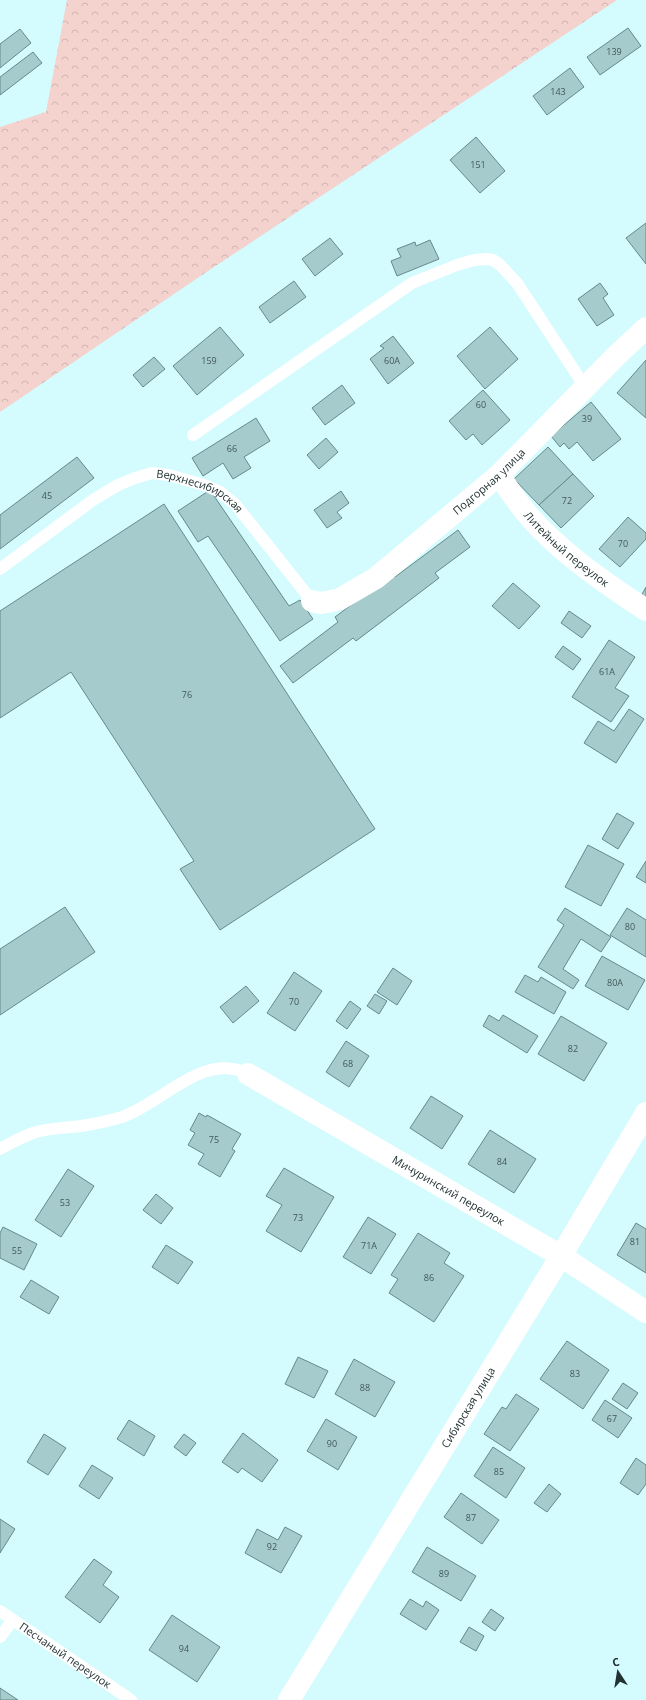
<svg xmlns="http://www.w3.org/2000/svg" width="646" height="1700" viewBox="0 0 646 1700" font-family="'Open Sans',sans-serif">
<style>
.forest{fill:url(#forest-crowns)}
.building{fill:#a5cbcd;stroke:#668a8b}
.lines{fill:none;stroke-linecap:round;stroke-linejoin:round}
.lane{stroke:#fff;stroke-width:12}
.street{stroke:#fff;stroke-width:22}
.secondary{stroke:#fff;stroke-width:22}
.labels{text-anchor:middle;stroke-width:4;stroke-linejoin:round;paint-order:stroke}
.number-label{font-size:9px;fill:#435859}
.street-label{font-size:11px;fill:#223132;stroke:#d4fbfd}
</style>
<defs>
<pattern id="forest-crowns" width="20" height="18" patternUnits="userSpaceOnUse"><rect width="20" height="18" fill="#f4d2ce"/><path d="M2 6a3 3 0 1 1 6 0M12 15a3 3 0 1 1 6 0" fill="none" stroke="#d1b5b1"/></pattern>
</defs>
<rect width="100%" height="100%" fill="#d4fbfd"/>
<path class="forest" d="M 67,0 L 617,0 L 205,273 L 0,412 L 0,127 L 46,112 Z"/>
<g class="building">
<path d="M 628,28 L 641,46 L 600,75 L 587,57 Z"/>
<path d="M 20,29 L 31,43 L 0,68 L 0,44 Z"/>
<path d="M 33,52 L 42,63 L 0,95 L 0,77 Z"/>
<path d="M 570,68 L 584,87 L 547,115 L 533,96 Z"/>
<path d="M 476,137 L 505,171 L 480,193 L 450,160 Z"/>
<path d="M 646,223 L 646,264 L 626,238 Z"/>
<path d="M 330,238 L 343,254 L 315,276 L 302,259 Z"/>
<path d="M 430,240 L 439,259 L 397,276 L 391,261 L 401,257 L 397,249 L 415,242 L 416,246 Z"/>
<path d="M 294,281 L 306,297 L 270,323 L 259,307 Z"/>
<path d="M 600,283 L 608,294 L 603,298 L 614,315 L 597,326 L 578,299 Z"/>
<path d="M 220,327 L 244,355 L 197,395 L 173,366 Z"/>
<path d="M 490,327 L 518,359 L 485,389 L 457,356 Z"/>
<path d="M 393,336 L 414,363 L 388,384 L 370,359 L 384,348 L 380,346 Z"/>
<path d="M 154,357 L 165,369 L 143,387 L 133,375 Z"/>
<path d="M 646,360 L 646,418 L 617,393 Z"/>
<path d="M 342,385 L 355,403 L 325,425 L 312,408 Z"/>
<path d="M 483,390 L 510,420 L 482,445 L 473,434 L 466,440 L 449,421 Z"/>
<path d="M 591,402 L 621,439 L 593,461 L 577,442 L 569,449 L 564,443 L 560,447 L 551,436 Z"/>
<path d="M 256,418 L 270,441 L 244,457 L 251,468 L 233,479 L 223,463 L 203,476 L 192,458 Z"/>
<path d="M 326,438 L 338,452 L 319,469 L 307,455 Z"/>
<path d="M 548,447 L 573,474 L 539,505 L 514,479 Z"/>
<path d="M 77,457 L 94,478 L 0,549 L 0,515 Z"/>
<path d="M 573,474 L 594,496 L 561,528 L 539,505 Z"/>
<path d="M 210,490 L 289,606 L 300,600 L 313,619 L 280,641 L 208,536 L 198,542 L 178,511 Z"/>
<path d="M 341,491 L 349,503 L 337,512 L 342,518 L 327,528 L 314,510 Z"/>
<path d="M 164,504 L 375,829 L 220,930 L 180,869 L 194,861 L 71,672 L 0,718 L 0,611 Z"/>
<path d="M 628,517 L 646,533 L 646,539 L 620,567 L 599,549 Z"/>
<path d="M 458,530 L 470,547 L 435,573 L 439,578 L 356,641 L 353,638 L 293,683 L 280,666 L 338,622 L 335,617 L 392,574 L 395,577 Z"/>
<path d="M 513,583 L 540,606 L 519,629 L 492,606 Z"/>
<path d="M 646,587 L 646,602 L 640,598 Z"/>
<path d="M 569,611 L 591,626 L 582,638 L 561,623 Z"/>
<path d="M 609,640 L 635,657 L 615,688 L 629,696 L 611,722 L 572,697 Z"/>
<path d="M 563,646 L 581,659 L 573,670 L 555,657 Z"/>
<path d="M 629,709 L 644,719 L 616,763 L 584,743 L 598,721 L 614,731 Z"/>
<path d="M 617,813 L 634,823 L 618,849 L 602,839 Z"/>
<path d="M 588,845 L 624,864 L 601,906 L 565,887 Z"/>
<path d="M 646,861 L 646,883 L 636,877 Z"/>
<path d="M 65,907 L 95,952 L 0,1015 L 0,949 Z"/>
<path d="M 565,908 L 611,937 L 601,952 L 581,939 L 563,969 L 579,980 L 573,989 L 538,967 L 564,925 L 557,920 Z"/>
<path d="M 627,908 L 646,920 L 646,957 L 610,935 Z"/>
<path d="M 602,956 L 645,980 L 628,1010 L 585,986 Z"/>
<path d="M 393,968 L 412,981 L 397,1005 L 377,992 Z"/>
<path d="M 294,972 L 322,991 L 295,1031 L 267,1013 Z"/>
<path d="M 525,975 L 538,982 L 541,977 L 566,992 L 554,1014 L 515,992 Z"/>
<path d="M 246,986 L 259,1001 L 233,1023 L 220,1007 Z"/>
<path d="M 375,994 L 387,1001 L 379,1014 L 367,1006 Z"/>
<path d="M 350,1001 L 361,1009 L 347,1029 L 336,1021 Z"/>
<path d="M 489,1015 L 499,1021 L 503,1015 L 538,1036 L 527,1053 L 483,1026 Z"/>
<path d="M 561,1016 L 607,1043 L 584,1081 L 538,1054 Z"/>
<path d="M 346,1041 L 369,1056 L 349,1087 L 326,1072 Z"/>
<path d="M 431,1096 L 463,1116 L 442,1149 L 410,1128 Z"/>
<path d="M 199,1113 L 206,1117 L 207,1115 L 241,1134 L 232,1149 L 235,1151 L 220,1177 L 198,1164 L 204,1154 L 188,1145 L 195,1133 L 190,1130 Z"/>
<path d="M 490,1130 L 536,1159 L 514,1193 L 468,1164 Z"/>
<path d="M 284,1168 L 334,1197 L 301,1252 L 266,1231 L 282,1205 L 266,1196 Z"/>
<path d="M 68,1169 L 94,1186 L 61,1237 L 35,1220 Z"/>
<path d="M 156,1194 L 173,1208 L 161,1224 L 143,1210 Z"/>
<path d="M 368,1217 L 396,1234 L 371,1274 L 343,1257 Z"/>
<path d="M 636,1223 L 646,1229 L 646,1273 L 617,1255 Z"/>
<path d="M 3,1227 L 37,1244 L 24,1270 L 0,1258 L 0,1233 Z"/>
<path d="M 418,1233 L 450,1253 L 444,1263 L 464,1276 L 434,1322 L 389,1293 L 398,1279 L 391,1275 Z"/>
<path d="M 166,1245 L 193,1262 L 178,1284 L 152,1267 Z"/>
<path d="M 31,1280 L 59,1297 L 49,1314 L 20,1297 Z"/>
<path d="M 567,1341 L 609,1370 L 583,1409 L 540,1379 Z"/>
<path d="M 298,1357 L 328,1371 L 314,1398 L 285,1384 Z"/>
<path d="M 354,1359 L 395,1382 L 375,1417 L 335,1394 Z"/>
<path d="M 623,1383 L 638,1393 L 627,1409 L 612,1399 Z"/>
<path d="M 516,1394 L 539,1409 L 510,1451 L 484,1434 L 502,1407 L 506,1409 Z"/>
<path d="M 605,1400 L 632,1418 L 618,1438 L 592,1420 Z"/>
<path d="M 326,1419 L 357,1437 L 338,1470 L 307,1451 Z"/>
<path d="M 129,1420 L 155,1436 L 144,1456 L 117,1439 Z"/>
<path d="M 243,1433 L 278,1460 L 262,1482 L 242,1468 L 238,1473 L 222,1462 Z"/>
<path d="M 44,1434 L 66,1448 L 48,1475 L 27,1462 Z"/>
<path d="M 184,1434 L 196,1443 L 186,1456 L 174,1447 Z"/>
<path d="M 493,1447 L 525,1468 L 506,1498 L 474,1476 Z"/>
<path d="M 636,1458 L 646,1465 L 646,1484 L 638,1495 L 620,1483 Z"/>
<path d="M 92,1465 L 113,1478 L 99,1499 L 79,1486 Z"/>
<path d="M 549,1484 L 561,1494 L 547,1512 L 534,1503 Z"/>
<path d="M 461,1493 L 499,1520 L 482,1544 L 444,1517 Z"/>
<path d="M 0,1519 L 15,1529 L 0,1553 Z"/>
<path d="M 285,1527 L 302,1536 L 281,1573 L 245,1553 L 257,1529 L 278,1540 Z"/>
<path d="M 427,1547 L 476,1576 L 461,1601 L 412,1572 Z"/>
<path d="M 94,1559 L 112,1572 L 103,1585 L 119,1597 L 100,1623 L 65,1597 Z"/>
<path d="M 410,1599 L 423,1607 L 426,1601 L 439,1610 L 426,1630 L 400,1614 Z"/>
<path d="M 491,1609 L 504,1618 L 495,1631 L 482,1622 Z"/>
<path d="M 172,1615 L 220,1647 L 197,1682 L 149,1650 Z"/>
<path d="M 469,1627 L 484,1636 L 476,1651 L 460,1642 Z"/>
<path d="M 0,1688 L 18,1700 L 0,1700 Z"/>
</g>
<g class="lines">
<g class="lane">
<path d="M 193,435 L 412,283 L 457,265 L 474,260 L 487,259 L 493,260 L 500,265 L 517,283 L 585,387"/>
<path id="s1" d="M 0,569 L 93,500 L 118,485 L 135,478 L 152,473 L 169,475 L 207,486 L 220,492 L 235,504 L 312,601"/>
<path d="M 0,1149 C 11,1143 21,1137 33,1133 C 48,1128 65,1128 81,1126 C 94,1124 109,1121 122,1117 C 163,1103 203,1051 248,1074"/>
<path id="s2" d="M 0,1611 L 131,1700"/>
<path d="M 0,1637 L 13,1620"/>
</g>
<g class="street">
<path id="s3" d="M 499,475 C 506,485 512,495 520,505 C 551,546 603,582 646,610"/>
<path id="s4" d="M 312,601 L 319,603 L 327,602 L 340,599 L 376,578 L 499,475 L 617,355 L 646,328"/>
<path id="s5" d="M 248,1074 L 561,1256 L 646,1312"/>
</g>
<path class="secondary" id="s6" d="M 289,1700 L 561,1256 L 646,1113"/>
</g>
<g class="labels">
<g class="number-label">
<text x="614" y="55">139</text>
<text x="558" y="95">143</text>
<text x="478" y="168">151</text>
<text x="209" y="364">159</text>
<text x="392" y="364">60А</text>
<text x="481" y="408">60</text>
<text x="587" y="422">39</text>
<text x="232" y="452">66</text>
<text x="47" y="499">45</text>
<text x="567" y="504">72</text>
<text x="623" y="547">70</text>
<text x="607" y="675">61А</text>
<text x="187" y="698">76</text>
<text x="630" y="930">80</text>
<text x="615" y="986">80А</text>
<text x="294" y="1005">70</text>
<text x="573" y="1052">82</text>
<text x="348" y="1067">68</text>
<text x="214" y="1143">75</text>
<text x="502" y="1165">84</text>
<text x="65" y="1206">53</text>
<text x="298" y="1221">73</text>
<text x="635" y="1245">81</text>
<text x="369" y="1249">71А</text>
<text x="17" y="1254">55</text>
<text x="429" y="1281">86</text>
<text x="575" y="1377">83</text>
<text x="365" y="1391">88</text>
<text x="612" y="1422">67</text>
<text x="332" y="1447">90</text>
<text x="499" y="1475">85</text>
<text x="471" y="1521">87</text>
<text x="272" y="1550">92</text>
<text x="444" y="1577">89</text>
<text x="184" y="1652">94</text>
</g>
<g class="street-label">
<text dy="4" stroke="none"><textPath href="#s4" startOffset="219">Подгорная улица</textPath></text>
<text dy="4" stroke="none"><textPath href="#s1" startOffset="233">Верхнесибирская</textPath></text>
<text dy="4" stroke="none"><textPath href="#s3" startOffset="101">Литейный переулок</textPath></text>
<text dy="4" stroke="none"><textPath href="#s5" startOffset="232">Мичуринский переулок</textPath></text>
<text dy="4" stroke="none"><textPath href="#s6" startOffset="343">Сибирская улица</textPath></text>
<text dy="4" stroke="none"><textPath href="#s2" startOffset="79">Песчаный переулок</textPath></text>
</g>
</g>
<g transform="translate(618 1672) rotate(348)" stroke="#d4fbfd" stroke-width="3" paint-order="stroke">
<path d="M0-3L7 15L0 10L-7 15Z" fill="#223132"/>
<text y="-6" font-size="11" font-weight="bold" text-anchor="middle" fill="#223132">С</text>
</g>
</svg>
